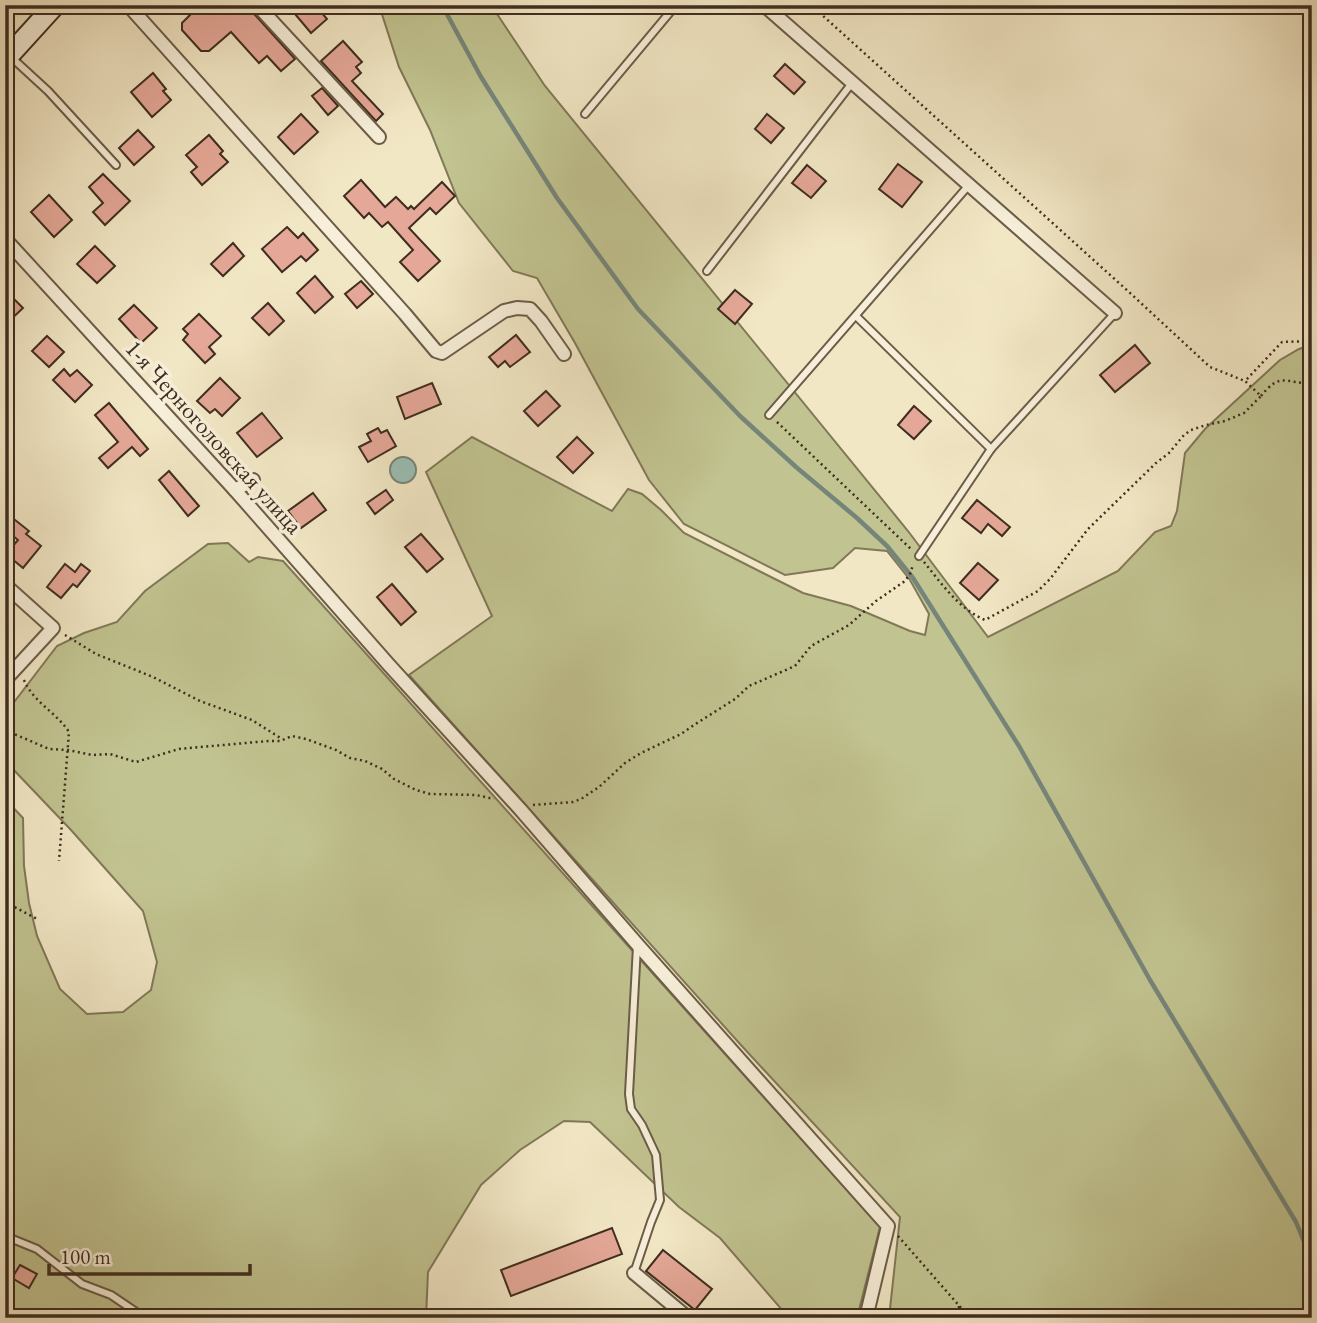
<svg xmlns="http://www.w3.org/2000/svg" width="1317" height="1323" viewBox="0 0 1317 1323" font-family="'EB Garamond',serif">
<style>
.green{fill:#c1c390;stroke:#807858;stroke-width:2}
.water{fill:#9bbfb5;stroke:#768579;stroke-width:2}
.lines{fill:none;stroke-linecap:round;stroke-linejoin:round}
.stream{stroke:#768579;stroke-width:4.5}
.building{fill:#e5a898;stroke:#3f2d1f;stroke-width:2}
.lane-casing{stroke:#6c5c48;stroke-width:10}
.street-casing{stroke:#6c5c48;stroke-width:16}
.secondary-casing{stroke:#3f2d1f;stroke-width:23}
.path{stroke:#3f2d1f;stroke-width:2.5;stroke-dasharray:2 3.5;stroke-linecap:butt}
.lane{stroke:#f7efd9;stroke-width:6}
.street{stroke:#f7efd9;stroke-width:12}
.secondary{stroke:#f7efd9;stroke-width:19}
.labels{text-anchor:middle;stroke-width:7;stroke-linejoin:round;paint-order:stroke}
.street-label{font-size:24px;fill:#3f2d1f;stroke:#f7efd9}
</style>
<rect width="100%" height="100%" fill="#f2e7c5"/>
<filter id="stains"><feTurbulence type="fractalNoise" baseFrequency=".00286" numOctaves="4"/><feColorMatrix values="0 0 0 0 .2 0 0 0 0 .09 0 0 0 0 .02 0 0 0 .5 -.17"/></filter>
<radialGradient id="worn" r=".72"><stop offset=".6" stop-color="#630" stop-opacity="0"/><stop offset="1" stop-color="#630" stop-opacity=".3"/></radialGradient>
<g class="green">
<path d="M 379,5 L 491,5 L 545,86 L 908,531 L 988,637 L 1118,571 L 1155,532 L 1171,526 L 1177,511 L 1185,453 L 1205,429 L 1280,360 L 1299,349 L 1312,345 L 1312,1318 L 889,1318 L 900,1217 L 740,1044 L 409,675 L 492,616 L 426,472 L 472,437 L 612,511 L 628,489 L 642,494 L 661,510 L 684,533 L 763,573 L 803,593 L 851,606 L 910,631 L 925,635 L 929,614 L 910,580 L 887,551 L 855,548 L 833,568 L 785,575 L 684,524 L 649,480 L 575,343 L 537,278 L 513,271 L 459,203 L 430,130 L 399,67 Z"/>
<path d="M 228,543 L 249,562 L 258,557 L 283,561 L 880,1227 L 857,1318 L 789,1318 L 720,1238 L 679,1207 L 590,1122 L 564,1121 L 520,1150 L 481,1185 L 428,1272 L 426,1318 L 5,1318 L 5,799 L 23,818 L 24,866 L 29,903 L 37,936 L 60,989 L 87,1014 L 123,1012 L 151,990 L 157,962 L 143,911 L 71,830 L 11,767 L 5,758 L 5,714 L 57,646 L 84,633 L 117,622 L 145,591 L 208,544 Z"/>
</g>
<circle class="water" cx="403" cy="470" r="13"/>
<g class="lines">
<path class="stream" d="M 442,5 L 481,77 L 557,198 L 638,309 L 740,416 L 796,467 L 857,518 L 887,546 L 913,578 L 1019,746 L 1150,980 L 1296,1222 L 1312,1261"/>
</g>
<g class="building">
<path d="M 200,5 L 246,5 L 295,59 L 281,71 L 267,56 L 259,63 L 231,32 L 209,51 L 201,51 L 182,30 L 182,23 Z"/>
<path d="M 304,5 L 315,5 L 327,19 L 311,33 L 295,14 Z"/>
<path d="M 343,41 L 362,62 L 356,67 L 361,73 L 352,81 L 383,114 L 376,121 L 321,61 Z"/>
<path d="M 785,64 L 805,82 L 794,94 L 774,76 Z"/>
<path d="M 153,73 L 166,89 L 163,91 L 171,100 L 152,117 L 131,92 Z"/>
<path d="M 322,88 L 338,106 L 328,115 L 312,96 Z"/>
<path d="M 301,114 L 318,132 L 294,154 L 278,137 Z"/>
<path d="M 767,114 L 784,128 L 771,143 L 755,129 Z"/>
<path d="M 138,130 L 154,147 L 134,165 L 119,148 Z"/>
<path d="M 209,135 L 223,151 L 220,154 L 228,162 L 202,185 L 191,172 L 197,167 L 186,155 Z"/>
<path d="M 898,164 L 922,182 L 902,207 L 879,189 Z"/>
<path d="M 807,165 L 826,181 L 811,198 L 792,183 Z"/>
<path d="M 103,174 L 130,201 L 105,225 L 93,212 L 103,203 L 89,187 Z"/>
<path d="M 361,180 L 385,207 L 396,197 L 408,209 L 411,206 L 414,209 L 442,182 L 455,196 L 436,214 L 430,208 L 409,228 L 440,261 L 418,281 L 400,262 L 413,250 L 388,222 L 382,227 L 369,213 L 364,218 L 344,196 Z"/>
<path d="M 49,195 L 72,220 L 54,237 L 31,212 Z"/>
<path d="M 287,227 L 298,238 L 303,233 L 318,250 L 306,261 L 301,256 L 282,272 L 262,249 Z"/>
<path d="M 233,243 L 244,256 L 223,276 L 211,264 Z"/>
<path d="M 95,246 L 115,266 L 97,283 L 77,264 Z"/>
<path d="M 315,276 L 333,297 L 315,313 L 297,293 Z"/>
<path d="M 361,281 L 373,294 L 357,308 L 345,294 Z"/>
<path d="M 5,290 L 23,308 L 5,325 Z"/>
<path d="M 735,290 L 752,304 L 735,324 L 718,309 Z"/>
<path d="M 268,303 L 284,321 L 269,335 L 252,318 Z"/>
<path d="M 134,305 L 157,328 L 141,343 L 119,319 Z"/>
<path d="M 199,314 L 221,336 L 209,347 L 215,354 L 205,363 L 183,340 L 188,334 L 183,329 Z"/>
<path d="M 516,335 L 530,352 L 510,367 L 505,361 L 498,367 L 489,357 Z"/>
<path d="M 47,336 L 64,352 L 49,367 L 32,351 Z"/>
<path d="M 1135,345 L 1150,363 L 1115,392 L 1100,375 Z"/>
<path d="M 64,369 L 70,376 L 77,370 L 92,385 L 75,402 L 53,380 Z"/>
<path d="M 220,378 L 240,398 L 222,416 L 215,409 L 210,413 L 197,401 Z"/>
<path d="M 432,383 L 441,404 L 405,419 L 397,397 Z"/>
<path d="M 546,391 L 560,406 L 538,426 L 524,411 Z"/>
<path d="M 109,403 L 148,449 L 140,456 L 132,447 L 108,468 L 99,458 L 118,442 L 95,415 Z"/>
<path d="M 914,406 L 931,421 L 914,439 L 898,425 Z"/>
<path d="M 262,413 L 282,438 L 257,457 L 237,433 Z"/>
<path d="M 378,428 L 381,433 L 387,430 L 396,446 L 368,462 L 359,447 L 371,441 L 367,434 Z"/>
<path d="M 577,437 L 593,453 L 573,473 L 557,457 Z"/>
<path d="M 169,471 L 199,506 L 188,516 L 159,480 Z"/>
<path d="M 386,490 L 393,500 L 375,514 L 367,503 Z"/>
<path d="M 313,493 L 326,510 L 301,528 L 288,511 Z"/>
<path d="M 977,500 L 1010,527 L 1002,536 L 988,524 L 981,533 L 962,518 Z"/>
<path d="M 5,512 L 29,531 L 26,534 L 41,546 L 23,568 L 6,554 L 18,540 L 5,529 Z"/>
<path d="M 421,534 L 443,559 L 427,572 L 405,547 Z"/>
<path d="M 978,563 L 998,580 L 979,600 L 960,583 Z"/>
<path d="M 65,564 L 75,572 L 81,564 L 90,571 L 77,587 L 73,584 L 61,598 L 47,587 Z"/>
<path d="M 392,584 L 416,612 L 401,625 L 377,597 Z"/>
<path d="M 612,1228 L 622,1254 L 511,1296 L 501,1270 Z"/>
<path d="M 663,1250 L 712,1289 L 695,1310 L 646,1271 Z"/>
<path d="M 20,1265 L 37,1274 L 29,1288 L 12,1278 Z"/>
</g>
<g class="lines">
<defs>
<g id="lane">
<path d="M 11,57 L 48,91 L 116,165"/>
<path d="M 585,114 L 676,5"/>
<path d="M 707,271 L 852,83"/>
<path d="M 856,316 L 991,449"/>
<path d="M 769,415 L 969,185"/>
<path d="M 919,556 L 991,449 L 1115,313"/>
<path d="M 5,1236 L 37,1249 L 82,1284 L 111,1295 L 145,1318"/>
<path d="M 634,1273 L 651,1222 L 660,1200 L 656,1155 L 642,1125 L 631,1109 L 629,1094 L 637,946"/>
</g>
<g id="street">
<path d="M 128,5 L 405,314 L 436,351 L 442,353 L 504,311 L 517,308 L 530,309 L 541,321 L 564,354"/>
<path d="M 257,5 L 379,137"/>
<path d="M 764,5 L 1115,313"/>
<path d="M 5,239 L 235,490 L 389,665 L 520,809 L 637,944 L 888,1226 L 866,1318"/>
<path d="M 235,490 L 253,480"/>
<path d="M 5,585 L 53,628 L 5,680"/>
<path d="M 634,1273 L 688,1318"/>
</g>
<path id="secondary" d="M 5,60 L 55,5"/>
</defs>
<use href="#lane" class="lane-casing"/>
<use href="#street" class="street-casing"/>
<use href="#secondary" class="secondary-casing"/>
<g class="path">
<path d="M 811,5 L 1129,292 L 1210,367 L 1245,381"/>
<path d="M 1261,396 C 1281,371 1285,384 1312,383"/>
<path d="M 777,422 L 912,550"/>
<path d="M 924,562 C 941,583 959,609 985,620 L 1038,591 L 1050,579 L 1088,529 L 1156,463 L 1169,453 L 1184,435 L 1191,430 L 1206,425 L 1225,421 L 1244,413 L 1261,396 L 1245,381 L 1282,342 L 1312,341"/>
<path d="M 65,635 L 96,654 L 153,677 L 200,701 L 252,720 L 282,739"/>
<path d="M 24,680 C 33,702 56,712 69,732 L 59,861"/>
<path d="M 5,730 L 49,749 L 68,750 L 92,755 L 110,754 L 136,762 L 179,749 L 268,741 L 280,741 L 292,736 L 306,739 L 336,750 L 350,758 L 365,761 L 382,769 L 394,779 L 416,790 L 430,794 L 476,795 L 494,799"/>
<path d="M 533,805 L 573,802 L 581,799 L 599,787 L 625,763 L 641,753 L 681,734 L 694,725 L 735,699 L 749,686 L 795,666 L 811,646 L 849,625 L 876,601 L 905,581 L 910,574 L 913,565"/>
<path d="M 5,902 L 39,920"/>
<path d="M 898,1236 L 970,1318"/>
<path d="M 959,1306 L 959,1318"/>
</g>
<use href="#lane" class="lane"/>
<use href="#street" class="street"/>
<use href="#secondary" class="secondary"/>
</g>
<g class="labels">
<g class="street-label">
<text transform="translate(214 437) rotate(48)" y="8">1-я Черноголовская улица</text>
</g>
</g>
<rect width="1317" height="1323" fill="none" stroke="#f2e7c5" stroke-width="28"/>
<rect x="7" y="7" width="1303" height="1309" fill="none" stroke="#3f2d1f" stroke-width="3.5"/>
<rect x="14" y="14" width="1289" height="1295" fill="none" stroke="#3f2d1f" stroke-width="2"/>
<path d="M49 1264v10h201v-10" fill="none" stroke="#3f2d1f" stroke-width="3.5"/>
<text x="60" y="1264" font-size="21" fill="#3f2d1f" stroke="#f7efd9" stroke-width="5" paint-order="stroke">100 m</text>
<rect width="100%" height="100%" filter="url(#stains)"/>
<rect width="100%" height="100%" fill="url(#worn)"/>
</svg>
